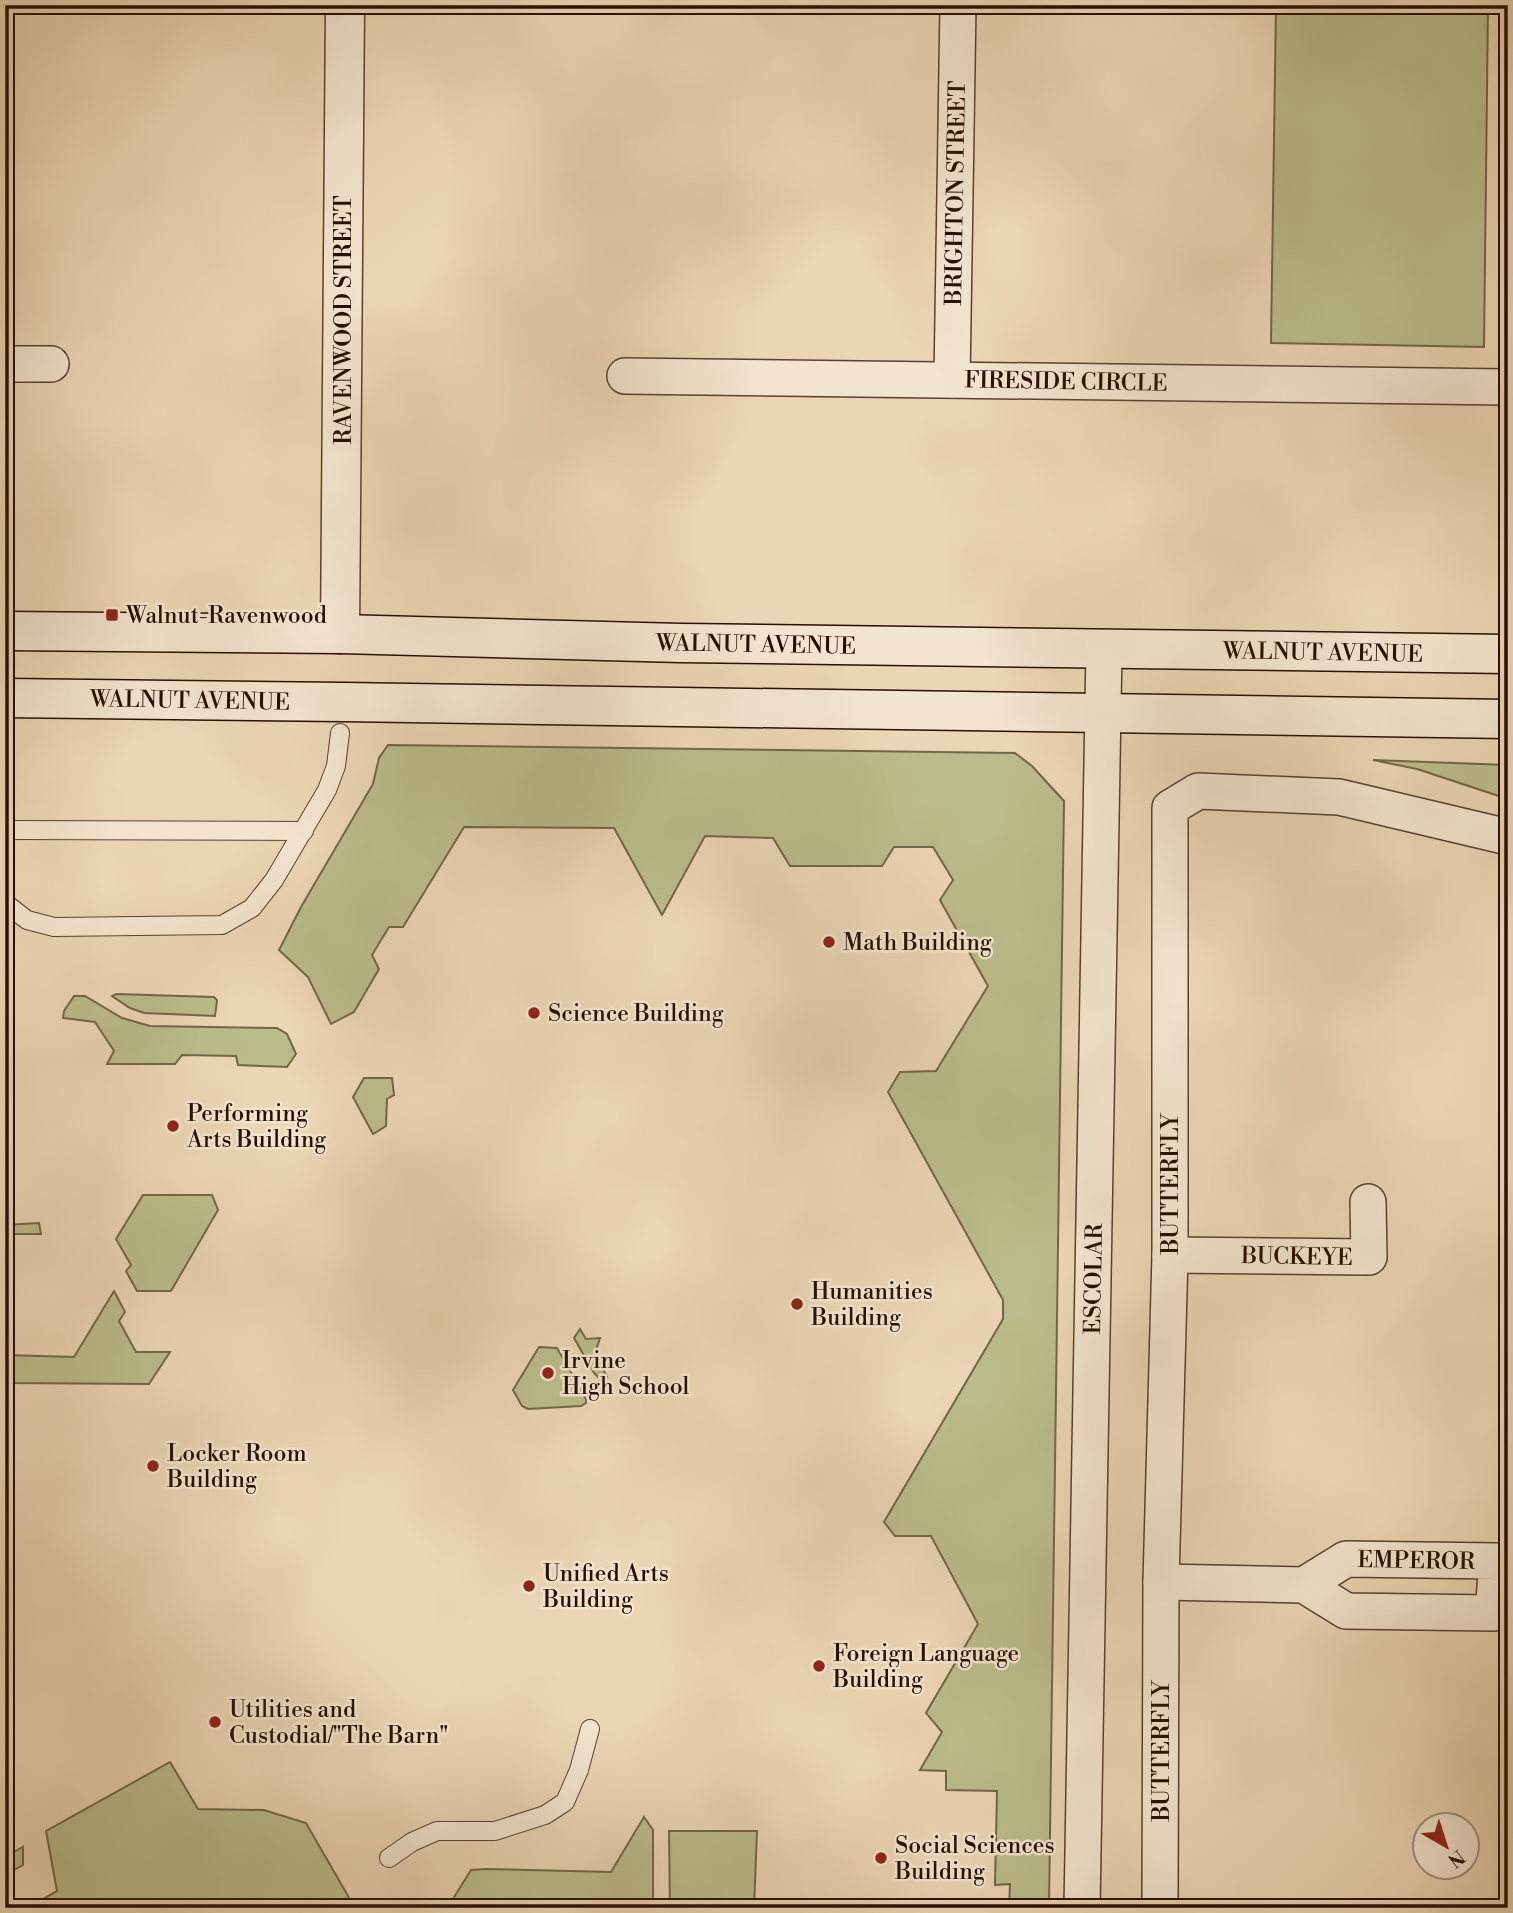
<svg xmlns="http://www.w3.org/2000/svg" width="1513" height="1913" viewBox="0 0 1513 1913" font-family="'Libre Bodoni',serif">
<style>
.green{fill:#bbbc8b;stroke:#726648;stroke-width:2}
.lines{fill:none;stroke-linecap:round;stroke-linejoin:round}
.service-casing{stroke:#594030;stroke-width:20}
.minor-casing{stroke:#594030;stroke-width:38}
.tertiary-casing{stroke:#594030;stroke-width:41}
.secondary-casing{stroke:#280f04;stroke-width:41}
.service{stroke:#f3e4ce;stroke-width:18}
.minor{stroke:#f3e4ce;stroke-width:35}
.tertiary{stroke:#f3e4ce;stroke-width:38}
.secondary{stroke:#f3e4ce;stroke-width:38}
.poi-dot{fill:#8f2418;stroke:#f3e4ce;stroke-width:2.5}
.labels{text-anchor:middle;stroke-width:5;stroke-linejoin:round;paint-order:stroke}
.street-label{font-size:23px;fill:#280f04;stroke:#f3e4ce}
.poi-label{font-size:23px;fill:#280f04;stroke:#f3e4ce;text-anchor:start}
</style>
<rect width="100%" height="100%" fill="#ecd5b4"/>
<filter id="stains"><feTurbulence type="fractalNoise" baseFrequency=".00286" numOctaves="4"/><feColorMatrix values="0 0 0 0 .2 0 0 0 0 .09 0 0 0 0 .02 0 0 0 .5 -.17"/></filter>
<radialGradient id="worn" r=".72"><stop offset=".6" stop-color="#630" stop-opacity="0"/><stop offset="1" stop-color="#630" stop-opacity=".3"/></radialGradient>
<g class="green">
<path d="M 1276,5 L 1488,5 L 1484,347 L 1271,343 Z"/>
<path d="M 388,745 L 1015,753 L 1032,766 L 1064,801 L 1049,1908 L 1009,1908 L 1010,1884 L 995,1885 L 997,1791 L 946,1790 L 946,1771 L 920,1770 L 942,1732 L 926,1713 L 978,1624 L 931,1536 L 895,1536 L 884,1522 L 1003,1319 L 1003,1300 L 888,1092 L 900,1072 L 936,1071 L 988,986 L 940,900 L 953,880 L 933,847 L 894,847 L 882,866 L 790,866 L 773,838 L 705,836 L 662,915 L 614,828 L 464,827 L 403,927 L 389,927 L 372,955 L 379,969 L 354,1012 L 331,1024 L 308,977 L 279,950 L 301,907 L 373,784 L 379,758 Z"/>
<path d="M 1373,760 L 1508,765 L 1508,799 L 1417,769 Z"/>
<path d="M 116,994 L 214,997 L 217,1000 L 215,1016 L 144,1013 L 130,1008 L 112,996 Z"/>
<path d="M 74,996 L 85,996 L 122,1018 L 150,1026 L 277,1028 L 287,1034 L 296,1054 L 287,1067 L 238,1065 L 236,1056 L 182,1055 L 175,1064 L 107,1064 L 114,1051 L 95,1022 L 63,1018 L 64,1011 Z"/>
<path d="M 364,1078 L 392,1078 L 394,1095 L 387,1099 L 386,1126 L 373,1134 L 353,1097 Z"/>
<path d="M 143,1195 L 212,1195 L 218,1210 L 171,1291 L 137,1291 L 126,1271 L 131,1265 L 116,1239 Z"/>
<path d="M 39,1223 L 41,1234 L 8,1234 L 5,1238 L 5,1225 Z"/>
<path d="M 114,1291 L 125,1312 L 119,1321 L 136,1352 L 170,1352 L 149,1384 L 5,1383 L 6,1355 L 74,1357 Z"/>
<path d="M 580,1329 L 586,1339 L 600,1338 L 595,1353 L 607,1377 L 598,1377 L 594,1373 L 574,1338 Z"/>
<path d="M 539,1347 L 557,1348 L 586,1399 L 586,1403 L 581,1406 L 528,1409 L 522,1406 L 513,1390 Z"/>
<path d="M 170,1762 L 198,1809 L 264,1810 L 306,1823 L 355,1908 L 27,1908 L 57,1891 L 46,1831 Z"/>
<path d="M 644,1817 L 653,1830 L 653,1908 L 457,1908 L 451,1902 L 471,1870 L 486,1869 L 611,1872 Z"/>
<path d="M 669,1831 L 757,1831 L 754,1908 L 670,1908 Z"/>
<path d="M 23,1847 L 23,1865 L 5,1875 L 5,1857 Z"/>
</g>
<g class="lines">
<defs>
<g id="service">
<path d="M 5,830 L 304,831"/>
<path d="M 5,903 L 27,920 L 54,927 L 222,925 L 252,908 L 274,880 L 327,790 L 336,766 L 340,733"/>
<path d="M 389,1858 L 412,1842 L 437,1831 L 495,1831 L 545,1815 L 565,1802 L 579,1770 L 590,1729"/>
</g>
<g id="minor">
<path d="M 5,364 L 51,364"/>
<path d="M 625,376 L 1508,387"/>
<path d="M 952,380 L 958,5"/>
<path d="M 1170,1255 L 1369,1257 L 1368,1202"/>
<path d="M 1161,1582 L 1304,1585 L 1346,1611 L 1493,1613 L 1497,1561 L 1346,1559 L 1304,1585"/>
<path d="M 1082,1908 L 1104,649"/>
<path d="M 1160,1908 L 1161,1582 L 1170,1255 L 1170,808 L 1198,791 L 1339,797 L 1508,837"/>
</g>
<path id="tertiary" d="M 340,634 L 345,5"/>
<g id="secondary">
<path d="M 5,631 L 340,634 L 681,643 L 1508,654"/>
<path d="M 5,698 L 343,702 L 1508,719"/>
</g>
</defs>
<use href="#service" class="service-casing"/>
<use href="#minor" class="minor-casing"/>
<use href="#tertiary" class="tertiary-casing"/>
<use href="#secondary" class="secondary-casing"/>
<use href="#service" class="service"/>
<use href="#minor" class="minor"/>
<use href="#tertiary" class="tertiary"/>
<use href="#secondary" class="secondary"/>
</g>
<g class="poi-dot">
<rect x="105" y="608" width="14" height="14" rx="3.5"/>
<circle cx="829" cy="942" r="7"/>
<circle cx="534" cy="1013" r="7"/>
<circle cx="173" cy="1126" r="7"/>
<circle cx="797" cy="1304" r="7"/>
<circle cx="548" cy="1373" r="7"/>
<circle cx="153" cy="1466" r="7"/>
<circle cx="529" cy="1586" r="7"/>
<circle cx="819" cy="1666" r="7"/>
<circle cx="215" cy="1722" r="7"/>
<circle cx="881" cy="1858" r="7"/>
</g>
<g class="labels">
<g class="street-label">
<text transform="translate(955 193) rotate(-89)" y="8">BRIGHTON STREET</text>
<text transform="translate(343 320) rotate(-90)" y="8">RAVENWOOD STREET</text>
<text transform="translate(1066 381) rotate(1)" y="8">FIRESIDE CIRCLE</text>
<text transform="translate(756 644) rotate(1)" y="8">WALNUT AVENUE</text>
<text transform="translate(1323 652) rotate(1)" y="8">WALNUT AVENUE</text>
<text transform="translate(190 700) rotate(1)" y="8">WALNUT AVENUE</text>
<text transform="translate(1170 1184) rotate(-90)" y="8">BUTTERFLY</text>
<text transform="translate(1297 1256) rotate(1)" y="8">BUCKEYE</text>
<text transform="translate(1093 1279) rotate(-89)" y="8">ESCOLAR</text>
<text transform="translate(1416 1560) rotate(1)" y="8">EMPEROR</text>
<text transform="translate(1161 1751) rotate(-90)" y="8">BUTTERFLY</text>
</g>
<g class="poi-label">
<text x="126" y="623">Walnut-Ravenwood</text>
<text x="843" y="950">Math Building</text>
<text x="548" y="1021">Science Building</text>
<text x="187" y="1121">Performing<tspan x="187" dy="26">Arts Building</tspan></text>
<text x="811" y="1299">Humanities<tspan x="811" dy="26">Building</tspan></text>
<text x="562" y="1368">Irvine<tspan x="562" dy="26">High School</tspan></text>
<text x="167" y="1461">Locker Room<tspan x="167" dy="26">Building</tspan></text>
<text x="543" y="1581">Unified Arts<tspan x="543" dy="26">Building</tspan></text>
<text x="833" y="1661">Foreign Language<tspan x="833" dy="26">Building</tspan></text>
<text x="229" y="1717">Utilities and<tspan x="229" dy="26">Custodial/"The Barn"</tspan></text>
<text x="895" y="1853">Social Sciences<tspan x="895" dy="26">Building</tspan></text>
</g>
</g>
<rect width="1513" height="1913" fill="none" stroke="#ecd5b4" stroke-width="28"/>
<rect x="7" y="7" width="1499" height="1899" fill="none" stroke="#280f04" stroke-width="3.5"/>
<rect x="14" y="14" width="1485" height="1885" fill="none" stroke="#280f04" stroke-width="2"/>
<g transform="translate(1446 1846) rotate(141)"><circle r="33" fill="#f3e4ce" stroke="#a28f7d" stroke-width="2"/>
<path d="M0-5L12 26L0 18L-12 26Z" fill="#8f2418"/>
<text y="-10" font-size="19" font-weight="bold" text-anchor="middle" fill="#280f04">N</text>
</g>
<rect width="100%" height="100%" filter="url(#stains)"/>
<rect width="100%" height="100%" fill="url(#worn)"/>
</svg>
